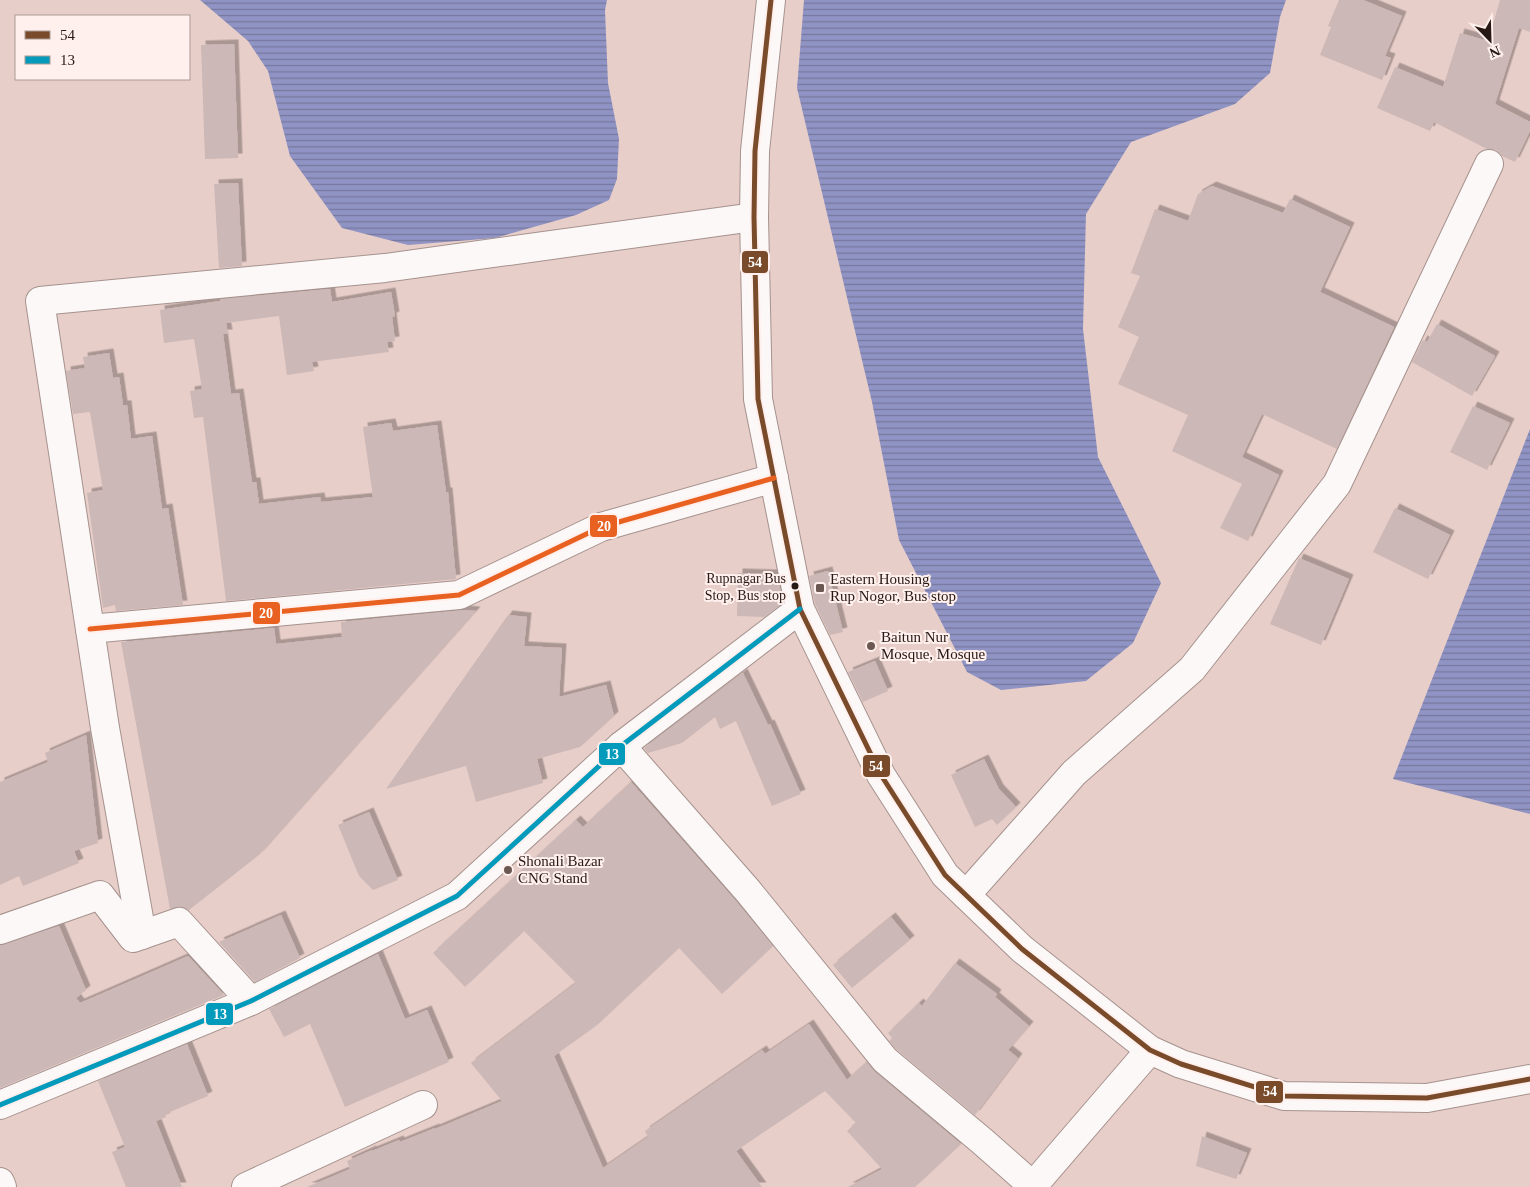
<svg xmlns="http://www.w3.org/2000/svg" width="1530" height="1187" viewBox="0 0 1530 1187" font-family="'Times New Roman',serif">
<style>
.water{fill:url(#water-rules)}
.building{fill:#ccb8b6;filter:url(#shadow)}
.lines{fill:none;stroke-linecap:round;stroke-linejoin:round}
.minor-casing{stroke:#a5928e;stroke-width:30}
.highway-casing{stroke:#a5928e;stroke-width:30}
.minor{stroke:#fcf8f7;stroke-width:28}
.highway{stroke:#fcf8f7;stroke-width:28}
.bus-1-casing{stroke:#fff0ed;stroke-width:9}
.bus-2-casing{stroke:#fff0ed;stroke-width:9}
.bus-3-casing{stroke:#fff0ed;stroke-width:9}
.bus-1{stroke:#7a4b2a;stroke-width:5}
.bus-2{stroke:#049abb;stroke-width:5}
.bus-3{stroke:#e86121;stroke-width:5}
.bus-dot{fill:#281814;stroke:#fff0ed;stroke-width:2}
.poi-dot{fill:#6b5853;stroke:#fff0ed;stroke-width:2}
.labels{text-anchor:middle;stroke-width:4;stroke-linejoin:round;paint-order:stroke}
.bus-label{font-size:14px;fill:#281814;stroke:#fff0ed;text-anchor:end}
.poi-label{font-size:15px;fill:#281814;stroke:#fff0ed;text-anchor:start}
.line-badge{stroke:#fff0ed;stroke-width:2}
.badge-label{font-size:14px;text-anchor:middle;font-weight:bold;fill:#fff}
</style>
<defs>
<pattern id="water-rules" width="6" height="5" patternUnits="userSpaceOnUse" patternTransform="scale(1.25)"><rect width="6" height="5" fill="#9094c4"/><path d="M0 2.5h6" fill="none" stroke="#76789e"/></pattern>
<filter id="shadow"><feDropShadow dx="4.5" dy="-4.5" stdDeviation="0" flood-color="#0004"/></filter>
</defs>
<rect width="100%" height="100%" fill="#e8cec9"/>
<g class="water">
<path d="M 200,0 L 607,0 L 605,10 L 608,83 L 619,139 L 617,179 L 609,200 L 576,215 L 495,238 L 408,245 L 342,228 L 290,156 L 268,71 L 248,41 Z"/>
<path d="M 804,0 L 1286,0 L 1280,17 L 1270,73 L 1235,104 L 1131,142 L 1086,214 L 1083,329 L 1098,457 L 1161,583 L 1133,643 L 1086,681 L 1001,690 L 967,672 L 899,540 L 872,402 L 797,88 Z"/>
<path d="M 1530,429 L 1530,814 L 1393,779 Z"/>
</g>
<g class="building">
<path d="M 1339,0 L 1363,0 L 1402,16 L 1385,56 L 1391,58 L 1382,80 L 1320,55 L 1331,27 L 1328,26 Z"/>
<path d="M 1500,0 L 1530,0 L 1530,32 L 1519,28 L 1495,104 L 1530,122 L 1530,131 L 1515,162 L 1502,156 L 1496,150 L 1487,149 L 1434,122 L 1430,131 L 1377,108 L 1395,67 L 1443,87 L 1460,33 L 1488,41 Z"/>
<path d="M 234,44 L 238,158 L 205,159 L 201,45 Z"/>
<path d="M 238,183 L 242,266 L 219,268 L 214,184 Z"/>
<path d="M 1212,186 L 1283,213 L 1290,199 L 1350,227 L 1320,292 L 1394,327 L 1337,449 L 1262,414 L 1242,457 L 1279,475 L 1248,541 L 1220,528 L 1242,484 L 1172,451 L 1188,415 L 1118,384 L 1139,337 L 1118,327 L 1140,276 L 1131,273 L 1155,209 L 1188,221 L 1198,194 Z"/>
<path d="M 330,289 L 332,302 L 391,292 L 395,316 L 392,317 L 395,341 L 387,342 L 389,352 L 312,362 L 314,371 L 287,375 L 279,316 L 226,323 L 228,334 L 223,334 L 231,394 L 239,393 L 252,482 L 256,482 L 259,504 L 320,497 L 321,502 L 373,497 L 363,427 L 391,423 L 393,431 L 437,425 L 446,492 L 448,492 L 456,579 L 226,601 L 203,417 L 194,418 L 190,391 L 202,389 L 194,339 L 164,343 L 160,310 L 220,301 L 220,299 Z"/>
<path d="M 1437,324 L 1495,356 L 1472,396 L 1412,362 L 1423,340 L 1427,342 Z"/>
<path d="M 109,353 L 113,378 L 119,377 L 123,405 L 127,405 L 131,439 L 152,436 L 162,509 L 168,508 L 183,605 L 116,611 L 115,605 L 103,608 L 87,493 L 103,490 L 90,412 L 73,414 L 66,371 L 85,368 L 83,357 Z"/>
<path d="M 1473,406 L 1510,423 L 1487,470 L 1450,452 Z"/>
<path d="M 1395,508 L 1450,535 L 1428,579 L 1373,552 Z"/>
<path d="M 1299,558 L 1349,579 L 1321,645 L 1270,624 Z"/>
<path d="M 828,571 L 843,632 L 830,635 L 815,604 L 809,576 Z"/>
<path d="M 738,573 L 774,574 L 774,584 L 779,583 L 783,603 L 764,617 L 737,616 Z"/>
<path d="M 464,610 L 476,611 L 260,854 L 189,910 L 182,907 L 170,909 L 121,642 L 274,628 L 276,644 L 342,637 L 341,622 Z"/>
<path d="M 508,615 L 527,617 L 524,646 L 562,648 L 559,697 L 606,685 L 614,716 L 580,747 L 537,759 L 543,783 L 476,802 L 466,766 L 386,789 Z"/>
<path d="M 875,661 L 888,691 L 863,702 L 848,672 Z"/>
<path d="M 743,673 L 768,725 L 770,724 L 801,794 L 772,806 L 736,721 L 720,729 L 715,717 L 682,743 L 648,753 L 644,748 Z"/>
<path d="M 86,735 L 98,843 L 74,851 L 79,863 L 23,886 L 19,876 L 0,885 L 0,782 L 48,762 L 45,753 Z"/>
<path d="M 984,759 L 999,789 L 1016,807 L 997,825 L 992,819 L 975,827 L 951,775 Z"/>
<path d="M 631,782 L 736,901 L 773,946 L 722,994 L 679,948 L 596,1026 L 554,1056 L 603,1168 L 648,1137 L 645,1131 L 762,1050 L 765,1054 L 809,1024 L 847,1080 L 867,1062 L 875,1072 L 961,1144 L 915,1187 L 848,1187 L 882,1169 L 847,1131 L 856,1123 L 825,1091 L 736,1151 L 762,1187 L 307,1187 L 350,1169 L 347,1161 L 372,1150 L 372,1151 L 399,1140 L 400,1142 L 435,1128 L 435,1129 L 502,1101 L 471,1063 L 576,983 L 524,931 L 465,987 L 433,953 L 576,820 L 583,827 Z"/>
<path d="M 369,812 L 398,880 L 373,890 L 359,876 L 338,825 Z"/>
<path d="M 281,915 L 300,958 L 255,982 L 219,942 Z"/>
<path d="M 891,917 L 910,940 L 852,988 L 833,965 Z"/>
<path d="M 59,926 L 86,990 L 76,998 L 80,1003 L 188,956 L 224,995 L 0,1088 L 0,945 Z"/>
<path d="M 378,954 L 405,1019 L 427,1010 L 449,1062 L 345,1107 L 310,1024 L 284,1037 L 269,1009 Z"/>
<path d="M 955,963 L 997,994 L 995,997 L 1029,1026 L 1008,1050 L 1018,1058 L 975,1115 L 896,1049 L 889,1041 L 892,1038 L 888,1033 L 919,1003 L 922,1006 Z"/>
<path d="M 187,1044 L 208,1096 L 165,1114 L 166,1117 L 156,1121 L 182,1187 L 126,1187 L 112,1152 L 125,1147 L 98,1081 Z"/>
<path d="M 1202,1136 L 1247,1153 L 1236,1179 L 1196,1166 Z"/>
</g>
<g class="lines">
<defs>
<g id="minor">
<path d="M 90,629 L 459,595 L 601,527 L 774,478"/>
<path d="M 621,746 L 748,891 L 885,1060 L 982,1141 L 1033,1186"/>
<path d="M 966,895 L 1074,773 L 1192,669 L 1337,484 L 1489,164"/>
<path d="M 0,930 L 100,895 L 133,938 L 179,922 L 251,1001"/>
<path d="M 142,935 L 105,728 L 40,301 L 385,268 L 754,217"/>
<path d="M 0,1105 L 251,1001 L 457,896 L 621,746 L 800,609"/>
<path d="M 0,1182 L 2,1187"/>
<path d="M 246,1187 L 423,1105"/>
<path d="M 1032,1187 L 1150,1050"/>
</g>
<path id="highway" d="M 771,0 L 755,151 L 754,217 L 758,399 L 800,609 L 881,775 L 945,875 L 1022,949 L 1150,1050 L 1181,1064 L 1284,1096 L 1427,1098 L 1530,1079"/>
</defs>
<use href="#minor" class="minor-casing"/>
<use href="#highway" class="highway-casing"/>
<use href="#minor" class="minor"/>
<use href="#highway" class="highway"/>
<defs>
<path id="bus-1" d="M 771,0 L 755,151 L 754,217 L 758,399 L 800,609 L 881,775 L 945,875 L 1022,949 L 1150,1050 L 1181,1064 L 1284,1096 L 1427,1098 L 1530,1079"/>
<path id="bus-2" d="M 0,1105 L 251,1001 L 457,896 L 621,746 L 800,609"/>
<path id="bus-3" d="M 90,629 L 459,595 L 601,527 L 774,478"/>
</defs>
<use href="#bus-1" class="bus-1-casing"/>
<use href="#bus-2" class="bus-2-casing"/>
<use href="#bus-3" class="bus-3-casing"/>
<use href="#bus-1" class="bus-1"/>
<use href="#bus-2" class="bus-2"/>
<use href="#bus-3" class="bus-3"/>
</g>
<circle class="bus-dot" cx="795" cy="586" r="4.5"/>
<g class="poi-dot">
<rect x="815" y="583" width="10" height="10" rx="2.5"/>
<circle cx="871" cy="646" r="5"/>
<circle cx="508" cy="870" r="5"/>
</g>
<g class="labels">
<g class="bus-label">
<text x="786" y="583">Rupnagar Bus<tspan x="786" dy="17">Stop, Bus stop</tspan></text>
</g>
<g class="poi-label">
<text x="830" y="584">Eastern Housing<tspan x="830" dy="17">Rup Nogor, Bus stop</tspan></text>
<text x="881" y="642">Baitun Nur<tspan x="881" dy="17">Mosque, Mosque</tspan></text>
<text x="518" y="866">Shonali Bazar<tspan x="518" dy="17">CNG Stand</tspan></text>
</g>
</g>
<g class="line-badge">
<rect x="741" y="250" width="28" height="24" rx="5" fill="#7a4b2a"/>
<rect x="589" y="514" width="29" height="24" rx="5" fill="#e86121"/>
<rect x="252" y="601" width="29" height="24" rx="5" fill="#e86121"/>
<rect x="598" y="742" width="28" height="24" rx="5" fill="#049abb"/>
<rect x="862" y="754" width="29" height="24" rx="5" fill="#7a4b2a"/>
<rect x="205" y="1002" width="29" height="24" rx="5" fill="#049abb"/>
<rect x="1255" y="1080" width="29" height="24" rx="5" fill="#7a4b2a"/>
</g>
<g class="badge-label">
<text x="755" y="267">54</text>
<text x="604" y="531">20</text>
<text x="266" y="618">20</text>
<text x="612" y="759">13</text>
<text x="876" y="771">54</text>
<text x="220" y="1019">13</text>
<text x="1270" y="1096">54</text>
</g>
<rect x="15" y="15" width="175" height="65" fill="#fff0ed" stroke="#a99a96"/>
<rect x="25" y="31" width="25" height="8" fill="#7a4b2a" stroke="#a99a96"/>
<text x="60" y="40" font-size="15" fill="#281814">54</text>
<rect x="25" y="56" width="25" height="8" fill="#049abb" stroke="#a99a96"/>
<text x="60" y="65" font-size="15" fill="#281814">13</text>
<g transform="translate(1490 40) rotate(157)" stroke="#fff0ed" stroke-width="4" paint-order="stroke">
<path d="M0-4L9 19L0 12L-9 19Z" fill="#281814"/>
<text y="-8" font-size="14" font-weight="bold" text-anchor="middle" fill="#281814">N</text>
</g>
</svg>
